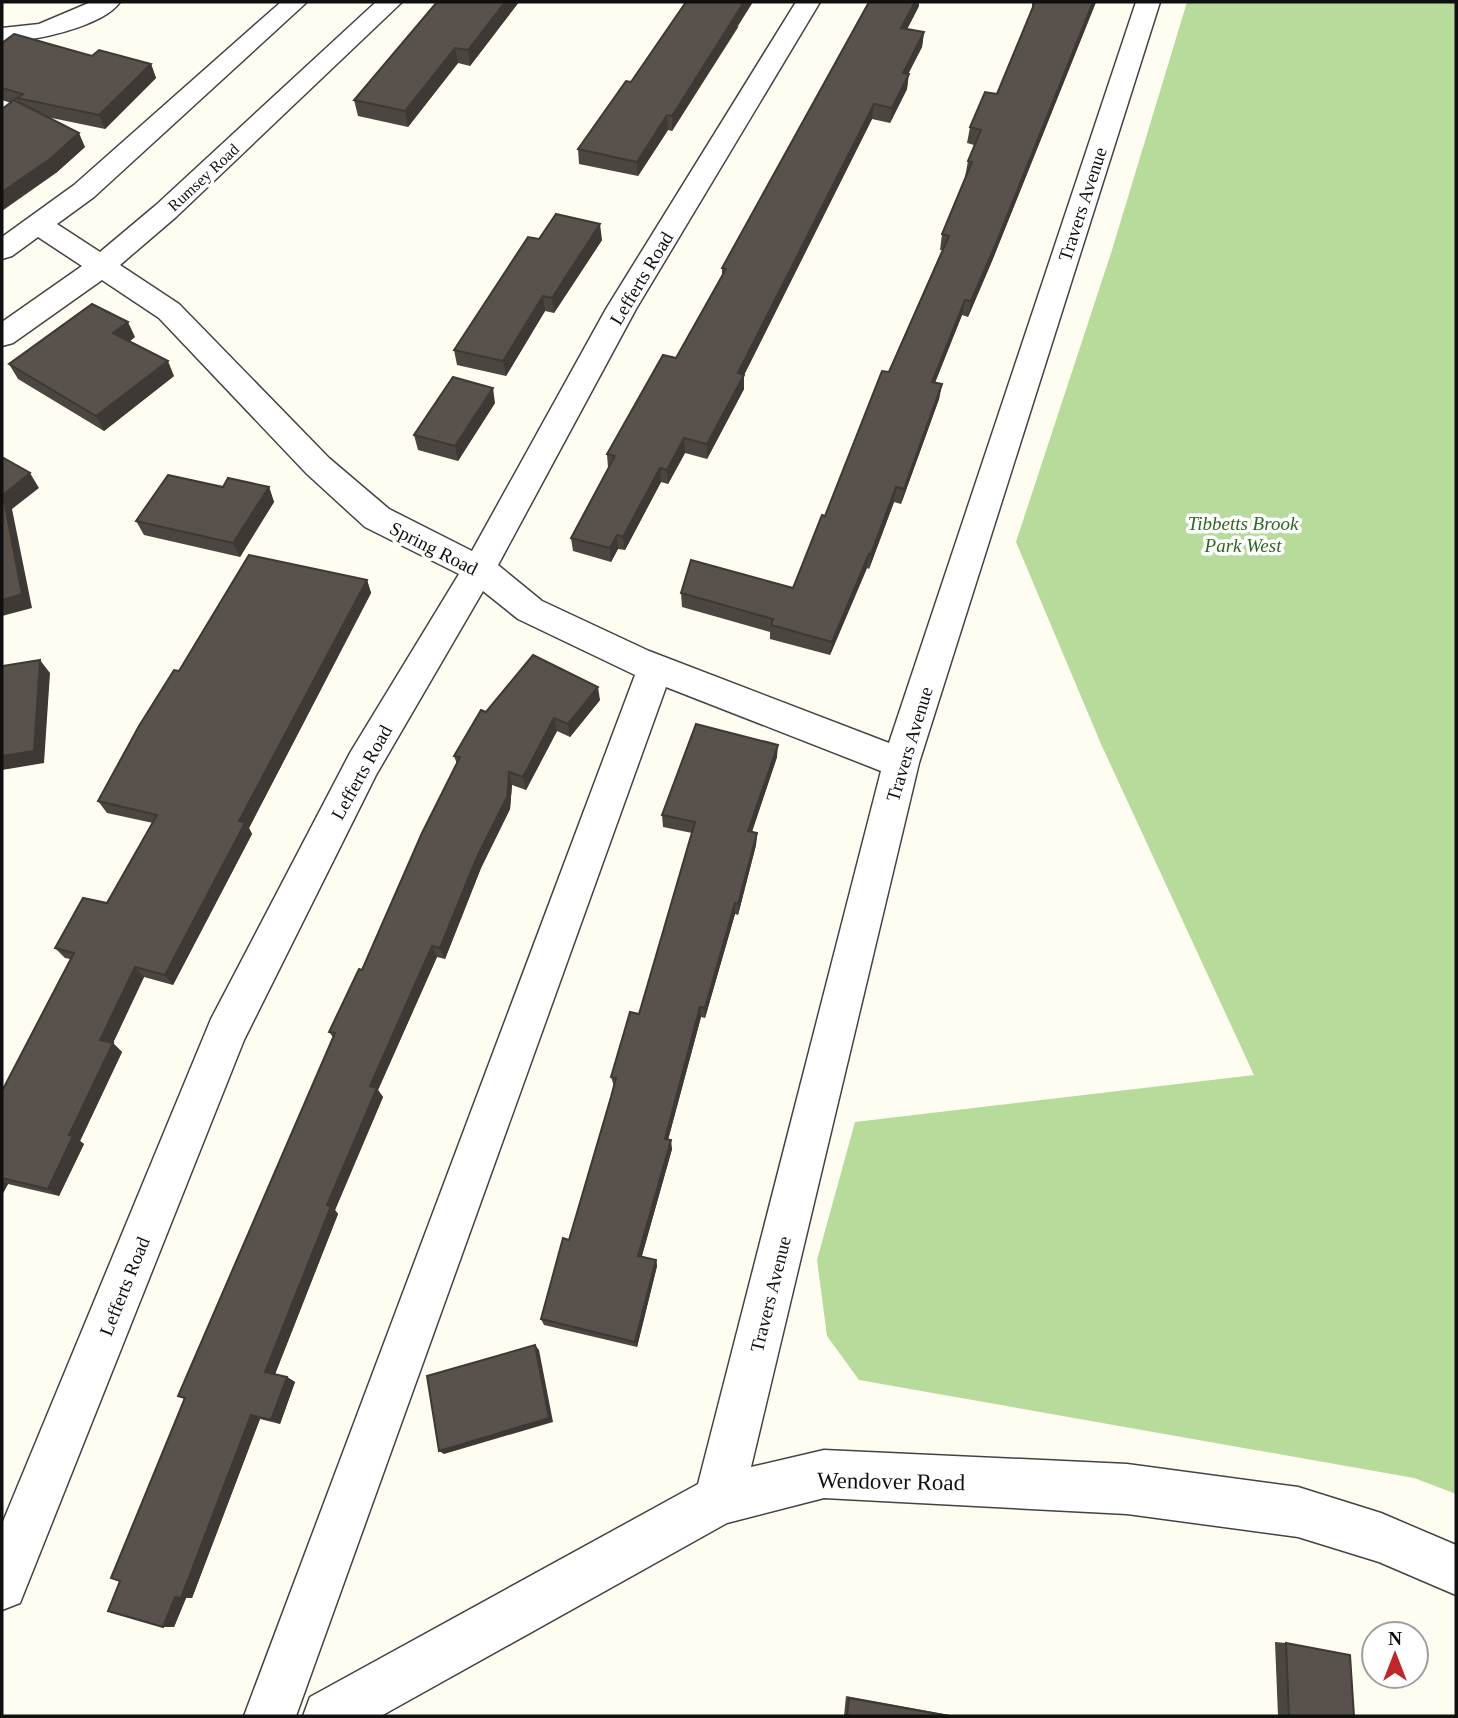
<svg xmlns="http://www.w3.org/2000/svg" width="1458" height="1718" viewBox="0 0 1458 1718" font-family="Georgia,serif">
<style>
.forest{fill:#b6db9b}
.lines{fill:none;stroke-linecap:round;stroke-linejoin:round}
.minor-casing{stroke:#434343;stroke-width:3}
.minor{fill:#fff;fill-rule:evenodd}
.wall{fill:#4c4641}
.shaded-wall{fill:#3e3935}
.building{fill:#58514c;stroke:#3e3935;stroke-width:2}
.labels{text-anchor:middle;stroke-width:7;stroke-linejoin:round;paint-order:stroke}
.far-street-label{font-size:16px;fill:#101010;stroke:#fff}
.street-label{font-size:19px;fill:#101010;stroke:#fff}
.park-label{font-size:19px;font-style:italic;fill:#2d681f;stroke:#fff}
.near-street-label{font-size:23px;fill:#101010;stroke:#fff}
</style>
<rect width="100%" height="100%" fill="#fffdf2"/>
<path class="forest" d="M 1187,2 L 1456,2 L 1456,1494 L 1414,1478 L 859,1380 L 827,1336 L 817,1260 L 855,1122 L 1254,1075 L 1101,744 L 1016,542 L 1112,250 Z"/>
<g class="lines">
<defs>
<g id="minor">
<path d="M 91,2 L 120,2 C 103,27 31,42 2,42 L 2,28 L 39,24 Z"/>
<path d="M 281,2 L 307,2 L 94,197 L 57,224 L 100,252 L 156,205 L 376,2 L 402,2 L 176,217 L 120,265 L 179,304 L 329,458 L 389,509 L 472,551 L 606,309 L 796,2 L 820,2 L 636,309 L 498,565 L 542,601 L 649,651 L 889,743 L 1136,2 L 1160,2 L 919,763 L 751,1467 L 824,1450 L 1127,1464 L 1298,1487 L 1381,1513 L 1456,1545 L 1456,1595 L 1379,1562 L 1298,1537 L 1127,1514 L 824,1498 L 727,1523 L 381,1716 L 303,1716 L 310,1697 L 698,1484 L 881,771 L 666,687 L 296,1716 L 244,1716 L 635,675 L 518,619 L 483,591 L 376,775 L 244,1040 L 20,1603 L 2,1610 L 2,1524 L 211,1019 L 350,753 L 459,574 L 365,527 L 307,474 L 159,318 L 102,280 L 13,343 L 2,346 L 2,322 L 82,266 L 38,237 L 12,256 L 2,259 L 2,237 L 74,185 Z"/>
</g>
</defs>
<use href="#minor" class="minor-casing"/>
<use href="#minor" class="minor"/>
</g>
<g class="wall">
<path d="M 437,2 L 519,2 L 470,66 L 458,63 L 408,127 L 358,116 L 354,100 Z"/>
<path d="M 1032,2 L 1096,2 L 992,261 L 968,317 L 962,315 L 935,383 L 942,384 L 939,399 L 901,504 L 894,502 L 869,569 L 867,568 L 830,655 L 770,639 L 770,632 L 682,607 L 681,593 L 793,588 L 942,250 L 940,250 L 942,234 L 966,177 L 965,177 L 968,161 L 974,145 L 967,143 L 970,127 L 997,94 L 1032,10 Z"/>
<path d="M 919,6 L 907,29 L 924,32 L 922,47 L 908,74 L 907,89 L 890,123 L 872,119 L 744,375 L 744,389 L 707,459 L 685,453 L 668,484 L 661,482 L 625,550 L 618,549 L 611,562 L 573,551 L 571,538 L 608,468 L 607,454 L 676,358 L 722,275 L 722,268 Z"/>
<path d="M 739,26 L 672,131 L 668,130 L 638,176 L 579,164 L 578,149 L 631,82 Z"/>
<path d="M 2,43 L 151,64 L 156,78 L 105,129 L 47,117 L 85,147 L 56,173 L 11,103 L 2,100 Z"/>
<path d="M 539,239 L 602,240 L 554,313 L 545,311 L 506,376 L 457,365 L 454,350 Z"/>
<path d="M 135,337 L 130,341 L 174,376 L 104,431 L 18,379 L 9,364 Z"/>
<path d="M 495,403 L 458,461 L 418,450 L 414,435 Z"/>
<path d="M 223,487 L 269,487 L 274,502 L 240,557 L 144,535 L 136,521 Z"/>
<path d="M 367,580 L 371,593 L 249,828 L 252,834 L 173,985 L 144,977 L 113,1043 L 122,1052 L 80,1141 L 84,1144 L 59,1196 L 8,1184 L 2,1195 L 2,1091 L 70,959 L 65,958 L 55,948 L 107,903 L 153,823 L 107,813 L 98,801 L 179,671 Z"/>
<path d="M 600,700 L 570,737 L 557,731 L 526,790 L 512,785 L 510,809 L 481,868 L 445,959 L 437,957 L 378,1090 L 383,1097 L 335,1210 L 338,1214 L 275,1374 L 287,1377 L 295,1382 L 280,1424 L 260,1419 L 192,1598 L 186,1598 L 174,1627 L 120,1581 L 184,1398 L 178,1396 L 333,1037 L 329,1032 L 362,970 L 457,764 L 454,756 L 486,712 Z"/>
<path d="M 777,757 L 752,832 L 757,833 L 756,845 L 738,915 L 735,914 L 705,1018 L 701,1017 L 668,1140 L 672,1149 L 642,1256 L 656,1260 L 657,1266 L 637,1347 L 544,1325 L 541,1319 L 569,1240 L 614,1086 L 611,1077 L 639,1014 L 692,833 L 663,827 L 662,815 Z"/>
<path d="M 1275,1642 L 1286,1643 L 1354,1716 L 1278,1716 Z"/>
<path d="M 846,1696 L 955,1716 L 844,1716 Z"/>
</g>
<g class="shaded-wall">
<path d="M 505,2 L 519,2 L 470,66 L 468,50 Z"/>
<path d="M 744,2 L 753,2 L 672,131 L 672,116 Z"/>
<path d="M 915,2 L 919,2 L 919,6 L 900,43 L 901,28 Z"/>
<path d="M 1093,2 L 1096,2 L 992,261 L 968,317 L 971,301 Z"/>
<path d="M 924,32 L 922,47 L 901,88 L 903,73 Z"/>
<path d="M 455,48 L 458,63 L 408,127 L 405,111 Z"/>
<path d="M 151,64 L 156,78 L 105,129 L 99,115 Z"/>
<path d="M 909,74 L 907,89 L 890,123 L 892,108 Z"/>
<path d="M 874,104 L 872,119 L 744,375 L 744,389 L 707,459 L 707,444 L 738,373 Z"/>
<path d="M 667,115 L 668,130 L 638,176 L 637,162 Z"/>
<path d="M 79,133 L 85,147 L 56,173 L 2,211 L 2,192 Z"/>
<path d="M 600,224 L 602,240 L 554,313 L 552,298 Z"/>
<path d="M 543,296 L 545,311 L 506,376 L 503,361 Z"/>
<path d="M 965,300 L 962,315 L 929,397 L 932,382 Z"/>
<path d="M 128,322 L 135,337 L 121,348 L 113,333 Z"/>
<path d="M 168,361 L 174,376 L 104,431 L 96,416 Z"/>
<path d="M 942,384 L 939,399 L 901,504 L 904,489 Z"/>
<path d="M 493,388 L 495,403 L 458,461 L 455,446 Z"/>
<path d="M 684,438 L 685,453 L 668,484 L 667,470 Z"/>
<path d="M 660,468 L 661,482 L 625,550 L 623,537 Z"/>
<path d="M 30,473 L 39,488 L 12,509 L 32,608 L 2,616 L 3,495 Z"/>
<path d="M 269,487 L 274,502 L 240,557 L 233,543 Z"/>
<path d="M 896,487 L 894,502 L 869,569 L 871,554 Z"/>
<path d="M 617,535 L 618,549 L 611,562 L 610,548 Z"/>
<path d="M 869,554 L 867,568 L 830,655 L 832,642 Z"/>
<path d="M 367,580 L 371,593 L 249,828 L 252,834 L 173,985 L 165,975 L 239,821 Z"/>
<path d="M 40,660 L 50,673 L 44,763 L 2,770 L 2,756 Z"/>
<path d="M 598,687 L 600,700 L 570,737 L 568,724 Z"/>
<path d="M 554,718 L 557,731 L 526,790 L 523,777 Z"/>
<path d="M 778,745 L 777,757 L 748,843 L 748,831 Z"/>
<path d="M 509,772 L 512,785 L 510,809 L 481,868 L 445,959 L 440,948 Z"/>
<path d="M 757,833 L 756,845 L 738,915 L 738,904 Z"/>
<path d="M 735,903 L 735,914 L 705,1018 L 705,1008 Z"/>
<path d="M 432,946 L 437,957 L 378,1090 L 383,1097 L 335,1210 L 338,1214 L 274,1377 L 265,1372 L 370,1086 Z"/>
<path d="M 135,967 L 144,977 L 113,1043 L 122,1052 L 80,1141 L 84,1144 L 59,1196 L 48,1189 L 69,1135 L 100,1040 Z"/>
<path d="M 700,1007 L 701,1017 L 666,1147 L 665,1139 Z"/>
<path d="M 671,1140 L 672,1149 L 640,1262 L 638,1256 Z"/>
<path d="M 2,1180 L 8,1184 L 2,1195 Z"/>
<path d="M 656,1260 L 657,1266 L 637,1347 L 635,1342 Z"/>
<path d="M 535,1345 L 539,1350 L 553,1422 L 444,1454 L 439,1451 Z"/>
<path d="M 287,1377 L 295,1382 L 280,1424 L 271,1420 Z"/>
<path d="M 251,1415 L 260,1419 L 192,1598 L 186,1598 L 174,1627 L 163,1627 Z"/>
</g>
<g class="building">
<path d="M 437,2 L 505,2 L 468,50 L 455,48 L 405,111 L 354,100 Z"/>
<path d="M 686,2 L 744,2 L 672,116 L 667,115 L 637,162 L 578,149 L 626,81 L 631,82 Z"/>
<path d="M 869,2 L 915,2 L 901,28 L 924,32 L 903,73 L 909,74 L 892,108 L 874,104 L 738,373 L 744,375 L 707,444 L 684,438 L 667,470 L 660,468 L 623,537 L 617,535 L 610,548 L 571,538 L 615,456 L 607,454 L 663,355 L 676,358 L 726,269 L 722,268 Z"/>
<path d="M 1035,2 L 1093,2 L 995,246 L 971,301 L 965,300 L 932,382 L 942,384 L 904,489 L 896,487 L 871,554 L 869,554 L 832,642 L 771,625 L 773,619 L 681,593 L 691,560 L 793,588 L 822,515 L 825,516 L 882,371 L 889,372 L 949,236 L 942,234 L 972,162 L 968,161 L 981,130 L 970,127 L 985,92 L 997,94 Z"/>
<path d="M 14,34 L 92,56 L 99,50 L 151,64 L 99,115 L 17,98 L 23,94 L 2,88 L 2,43 Z"/>
<path d="M 14,100 L 79,133 L 50,159 L 2,192 L 2,109 Z"/>
<path d="M 556,214 L 600,224 L 552,298 L 543,296 L 503,361 L 454,350 L 528,237 L 539,239 Z"/>
<path d="M 92,304 L 128,322 L 113,333 L 168,361 L 96,416 L 9,364 Z"/>
<path d="M 453,377 L 493,388 L 455,446 L 414,435 Z"/>
<path d="M 2,457 L 30,473 L 3,495 L 22,594 L 2,600 Z"/>
<path d="M 168,475 L 223,487 L 228,478 L 269,487 L 233,543 L 136,521 Z"/>
<path d="M 249,555 L 367,580 L 239,821 L 245,823 L 165,975 L 135,967 L 100,1040 L 113,1043 L 69,1135 L 73,1136 L 48,1189 L 2,1178 L 2,1091 L 74,953 L 55,948 L 83,898 L 107,903 L 157,815 L 98,801 L 139,726 L 174,670 L 179,671 Z"/>
<path d="M 533,655 L 598,687 L 568,724 L 554,718 L 523,777 L 509,772 L 507,797 L 477,857 L 440,948 L 432,946 L 370,1086 L 377,1088 L 327,1205 L 331,1206 L 265,1372 L 287,1377 L 271,1420 L 251,1415 L 181,1598 L 175,1597 L 163,1627 L 108,1611 L 120,1581 L 111,1578 L 185,1398 L 178,1396 L 335,1033 L 329,1032 L 359,969 L 362,970 L 422,833 L 460,757 L 454,756 L 481,710 L 486,712 Z"/>
<path d="M 40,660 L 34,751 L 2,756 L 2,666 Z"/>
<path d="M 696,724 L 778,745 L 748,831 L 757,833 L 738,904 L 735,903 L 705,1008 L 700,1007 L 665,1139 L 671,1140 L 638,1256 L 656,1260 L 635,1342 L 541,1319 L 563,1238 L 569,1240 L 611,1097 L 616,1078 L 611,1077 L 630,1012 L 639,1014 L 695,822 L 662,815 Z"/>
<path d="M 535,1345 L 549,1418 L 439,1451 L 427,1376 Z"/>
<path d="M 1286,1643 L 1350,1655 L 1354,1716 L 1289,1716 Z"/>
<path d="M 849,1698 L 949,1716 L 847,1716 Z"/>
</g>
<g class="labels">
<g class="far-street-label">
<text transform="translate(203 177) rotate(-43)" y="6">Rumsey Road</text>
</g>
<g class="street-label">
<text transform="translate(1082 204) rotate(-72)" y="7">Travers Avenue</text>
<text transform="translate(641 278) rotate(-59)" y="7">Lefferts Road</text>
<text transform="translate(434 548) rotate(27)" y="7">Spring Road</text>
<text transform="translate(909 744) rotate(-73)" y="7">Travers Avenue</text>
<text transform="translate(361 772) rotate(-61)" y="7">Lefferts Road</text>
<text transform="translate(124 1286) rotate(-68)" y="7">Lefferts Road</text>
<text transform="translate(770 1294) rotate(-76)" y="7">Travers Avenue</text>
</g>
<g class="park-label">
<text x="1243" y="530">Tibbetts Brook<tspan x="1243" dy="22">Park West</tspan></text>
</g>
<g class="near-street-label">
<text transform="translate(891 1481) rotate(1)" y="8">Wendover Road</text>
</g>
</g>
<rect width="1458" height="1718" fill="none" stroke="#101010" stroke-width="7"/>
<g transform="translate(1395 1655)"><circle r="33" fill="#ffffff" stroke="#9f9f9f" stroke-width="2"/>
<path d="M0-5L12 26L0 18L-12 26Z" fill="#c0272b"/>
<text y="-10" font-size="19" font-weight="bold" text-anchor="middle" fill="#101010">N</text>
</g>
</svg>
